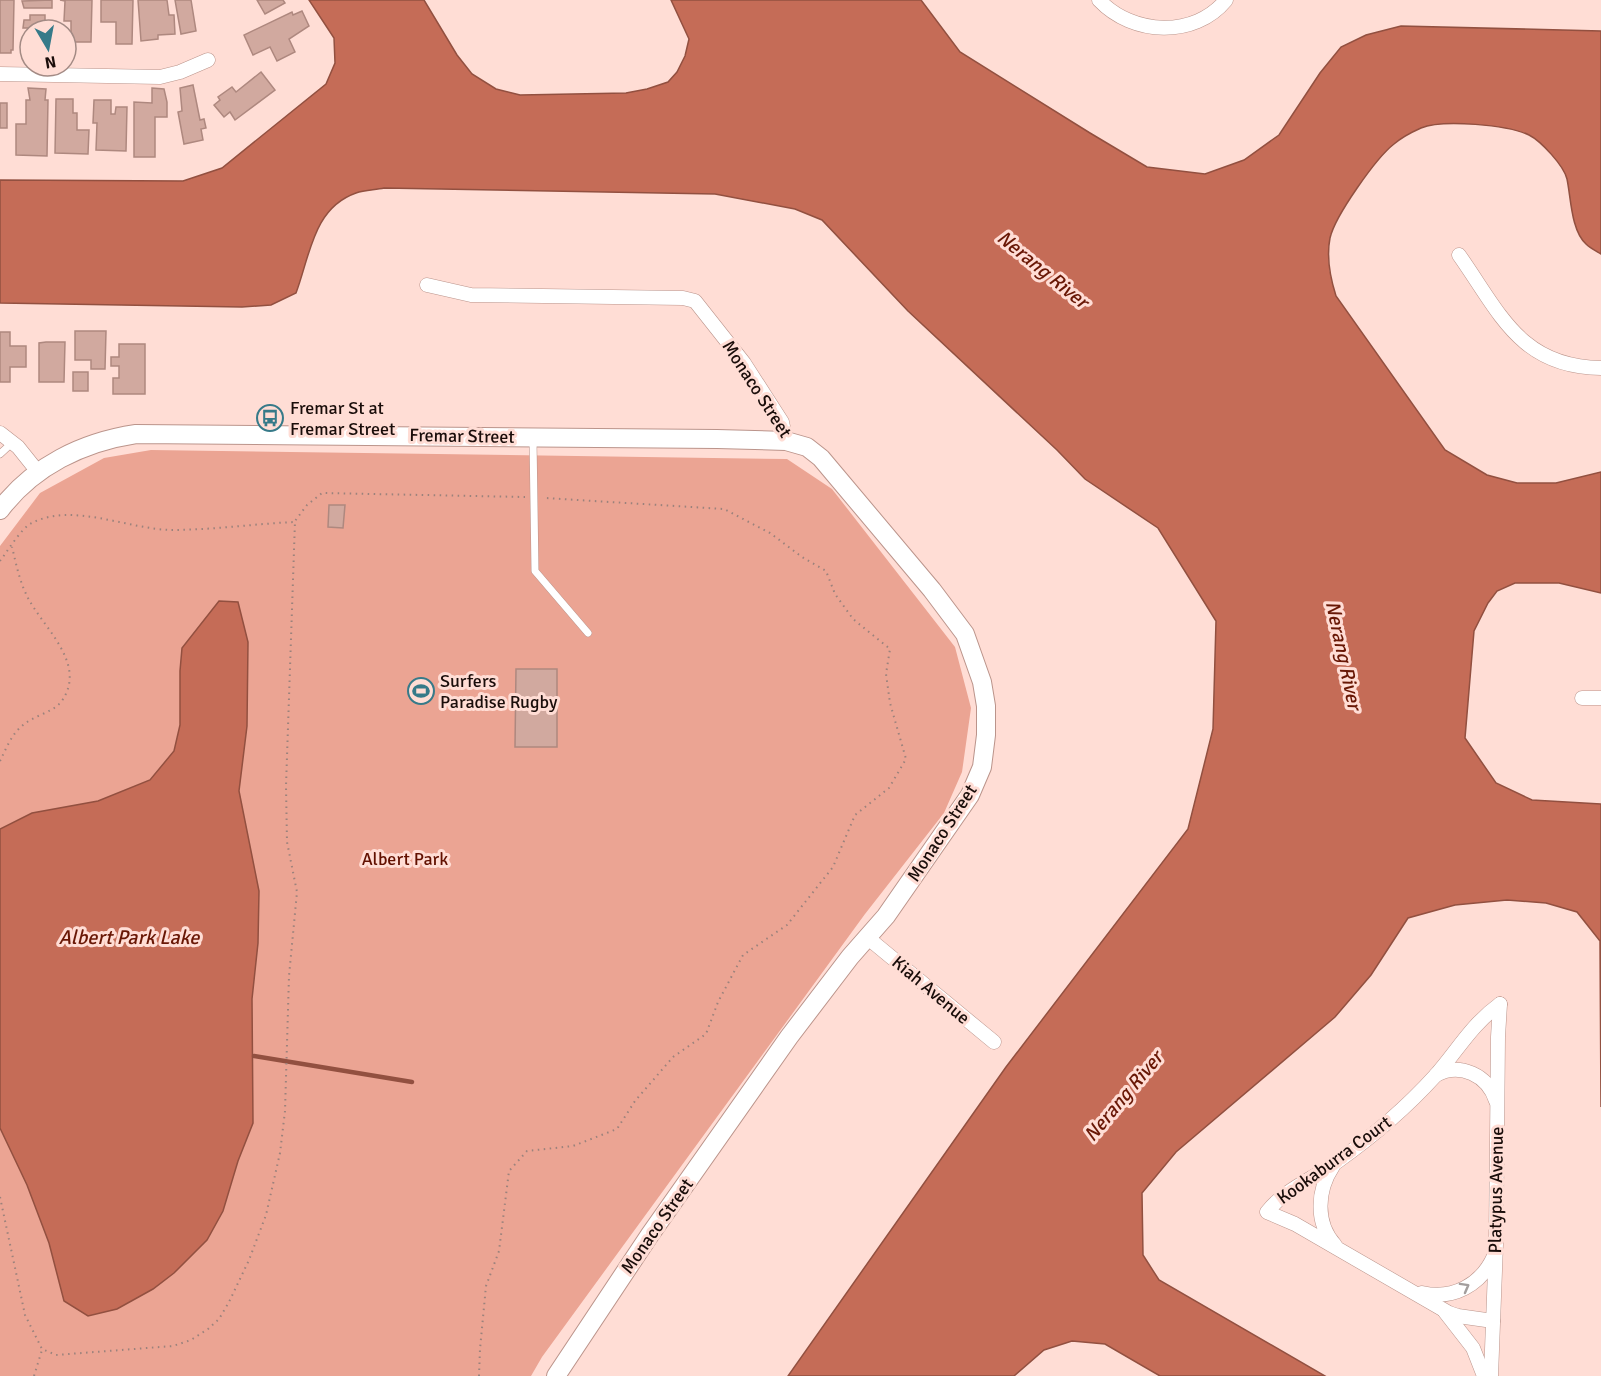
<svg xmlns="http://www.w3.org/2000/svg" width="1601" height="1376" viewBox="0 0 1601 1376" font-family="Signika,sans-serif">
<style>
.green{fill:#eba493}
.water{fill:#c56c57;stroke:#925040;stroke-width:1.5}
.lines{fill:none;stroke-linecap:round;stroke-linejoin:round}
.stream{stroke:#925040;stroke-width:4.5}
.building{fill:#d1a99f;stroke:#ae887f;stroke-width:1.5}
.service-casing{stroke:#bb948b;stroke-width:8}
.minor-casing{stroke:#bb948b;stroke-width:15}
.tertiary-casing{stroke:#bb948b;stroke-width:20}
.path{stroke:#9b827c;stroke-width:2;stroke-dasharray:1.5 4.5;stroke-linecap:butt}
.service{stroke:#fff;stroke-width:7}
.minor{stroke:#fff;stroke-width:14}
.tertiary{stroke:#fff;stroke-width:18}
.oneway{stroke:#a39e9d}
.labels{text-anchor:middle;stroke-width:6;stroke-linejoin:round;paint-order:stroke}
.street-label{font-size:18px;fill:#1a0d0a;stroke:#ffddd5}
.poi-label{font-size:18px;fill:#1a0d0a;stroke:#ffddd5;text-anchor:start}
.park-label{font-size:18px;fill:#621000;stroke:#ffddd5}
.water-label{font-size:20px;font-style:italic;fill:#691705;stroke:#ffddd5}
</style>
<rect width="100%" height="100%" fill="#ffddd5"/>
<path class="green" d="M 151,450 L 787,459 L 832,489 L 955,647 L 971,708 L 962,772 L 944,813 L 865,914 L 542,1357 L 531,1376 L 0,1376 L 0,546 L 40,493 L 104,458 Z"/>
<g class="water">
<path d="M 309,0 L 424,0 L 457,55 L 472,74 L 496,89 L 520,95 L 626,93 L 647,89 L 668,82 L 677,72 L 685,56 L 689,39 L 671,0 L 921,0 L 960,52 L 1090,133 L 1147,167 L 1205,174 L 1244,160 L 1279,135 L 1320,73 L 1341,47 L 1366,35 L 1401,26 L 1601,31 L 1601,254 C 1596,251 1590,248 1586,244 C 1571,230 1571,198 1567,179 C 1564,166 1541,141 1529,135 C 1508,125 1443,119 1421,128 C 1412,132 1401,138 1394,144 C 1376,158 1335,216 1330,238 C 1326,258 1330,277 1336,296 L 1445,450 L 1487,475 L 1517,483 L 1556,483 L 1601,472 L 1601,593 L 1559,583 L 1515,583 L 1497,591 L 1488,603 L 1474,631 L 1465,738 L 1496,783 L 1532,800 L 1601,804 L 1601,1107 L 1600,941 L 1577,912 L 1546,903 L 1507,900 L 1455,905 L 1408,918 L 1371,975 L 1335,1017 L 1176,1152 L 1142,1193 L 1143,1255 L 1159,1280 L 1325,1376 L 1160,1376 L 1105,1344 L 1072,1341 L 1044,1350 L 1014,1376 L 788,1376 L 1006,1067 L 1188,829 L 1213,729 L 1216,621 L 1158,528 L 1085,479 L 1057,450 L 908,311 L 822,220 L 795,209 L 715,194 L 384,188 C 375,190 365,190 356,193 C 313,208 310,256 296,293 L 271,305 L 242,307 L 0,303 L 0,180 L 183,181 L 222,168 L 326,84 L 335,63 L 334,38 Z"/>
<path d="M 219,601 L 238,602 L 248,642 L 247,726 L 239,791 L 259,891 L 258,943 L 252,999 L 253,1123 L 238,1161 L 223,1211 L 207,1240 L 174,1273 L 153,1289 L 117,1309 L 88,1316 L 64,1301 L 49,1243 L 27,1185 L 0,1128 L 0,829 L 32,813 L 98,801 L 150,780 L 174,751 L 180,725 L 180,671 L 182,648 Z"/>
</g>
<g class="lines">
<path class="stream" d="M 254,1056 L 412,1082"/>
</g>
<g class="building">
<path d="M 0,0 L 14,0 L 13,50 L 11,50 L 11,53 L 0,53 Z"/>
<path d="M 52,0 L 52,8 L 24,8 L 22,1 Z"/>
<path d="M 60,0 L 92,0 L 91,42 L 71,42 L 71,21 L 64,21 L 65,1 Z"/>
<path d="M 101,0 L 133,0 L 132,44 L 116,44 L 116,22 L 101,22 Z"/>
<path d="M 138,0 L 167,0 L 169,15 L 174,15 L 175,34 L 158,35 L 158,39 L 141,41 Z"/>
<path d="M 175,0 L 191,0 L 196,31 L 181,34 Z"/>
<path d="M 257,0 L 283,0 L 285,3 L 265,14 Z"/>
<path d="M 302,11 L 309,26 L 289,39 L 295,52 L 277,61 L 270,47 L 253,55 L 244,35 L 292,12 L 293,15 Z"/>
<path d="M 30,15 L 45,15 L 45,29 L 50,30 L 30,30 L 30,28 L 23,28 L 24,20 L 30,20 Z"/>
<path d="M 261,72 L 275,90 L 235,120 L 230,112 L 224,117 L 214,105 L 220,100 L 218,97 L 232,87 L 236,92 Z"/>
<path d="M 193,85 L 200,120 L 204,119 L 206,128 L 201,129 L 203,140 L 184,144 L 178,112 L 182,111 L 180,88 Z"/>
<path d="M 28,88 L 46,89 L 45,100 L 48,100 L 47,156 L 16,155 L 16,124 L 26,124 L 26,100 L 30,100 Z"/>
<path d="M 152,88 L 164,89 L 167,102 L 167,117 L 155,117 L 155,157 L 134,157 L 134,102 L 152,103 Z"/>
<path d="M 56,99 L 73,99 L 73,113 L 77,113 L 77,130 L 89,130 L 88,154 L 55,153 Z"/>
<path d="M 94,100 L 111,100 L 111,114 L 115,114 L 116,107 L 127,107 L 126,151 L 96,150 L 97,123 L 93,123 Z"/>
<rect x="0" y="103" width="7" height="25"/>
<path d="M 75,331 L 106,331 L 105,369 L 91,369 L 91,360 L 75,360 Z"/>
<path d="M 0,332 L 10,332 L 10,346 L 26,346 L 26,367 L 10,367 L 10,382 L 0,382 Z"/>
<path d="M 46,342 L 65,342 L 64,382 L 39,382 L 39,343 Z"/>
<path d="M 119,344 L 145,344 L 145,394 L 113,394 L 113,378 L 119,378 L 119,366 L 111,366 L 111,357 L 119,357 Z"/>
<rect x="73" y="372" width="15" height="19"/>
<path d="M 329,505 L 345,505 L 343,528 L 328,527 Z"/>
<path d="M 516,669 L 557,669 L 557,747 L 515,747 Z"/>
</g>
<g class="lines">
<defs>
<g id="service">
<path d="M 533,439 L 535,571 L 588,633"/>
<path d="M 0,454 L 13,442"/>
</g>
<g id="minor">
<path d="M 1099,0 C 1133,36 1195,38 1226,0"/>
<path d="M 0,74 L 160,77 L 180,72 L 208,60"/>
<path d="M 1459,255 C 1500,313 1520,367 1601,368"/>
<path d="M 427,285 L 471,295 L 683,298 L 695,301 L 744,363 L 782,422 L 786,441"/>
<path d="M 0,433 L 18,447 L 38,472"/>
<path d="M 1582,698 L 1601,698"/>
<path d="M 868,938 L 994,1042"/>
<path d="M 1436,1075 C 1460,1062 1488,1075 1496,1101"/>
<path d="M 1333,1166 C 1317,1190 1315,1223 1335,1245"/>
<path d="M 1422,1293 C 1453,1300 1481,1285 1494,1256"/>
<path d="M 1445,1312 L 1473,1348 L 1484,1376"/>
<path d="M 1493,1321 L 1458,1316 L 1449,1313 L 1295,1224 L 1267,1212 C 1285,1189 1315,1178 1338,1161 C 1373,1136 1406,1108 1435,1076 C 1458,1050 1471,1025 1500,1004"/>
<path d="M 1491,1376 L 1496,1244 L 1498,1037 L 1500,1004"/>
</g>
<path id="tertiary" d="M 0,510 C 33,466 83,442 136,434 L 717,439 L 786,441 L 807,447 L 821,458 L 932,590 L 965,634 L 982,682 L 986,706 L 986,735 L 982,767 L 970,795 L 886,916 L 850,957 L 789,1037 L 649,1236 L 556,1376"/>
</defs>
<use href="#service" class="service-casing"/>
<use href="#minor" class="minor-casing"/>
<use href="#tertiary" class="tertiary-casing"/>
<g class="path">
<path d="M 0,561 C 7,552 22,527 32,523 C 72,502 127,529 171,530 C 211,530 253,524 294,522"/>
<path d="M 0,761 C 6,749 11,735 22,726 C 32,716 52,713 61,702 C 89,664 42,627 27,596 C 19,580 16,563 12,547"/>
<path d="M 0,1197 L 25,1315 L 42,1349 L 56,1355 L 173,1346 L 191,1340 L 208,1329 L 219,1319 L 229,1302 L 249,1260 L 266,1215 L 280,1153 L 285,1111 L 289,976 L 297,892 L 287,842 L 286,786 L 295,521 L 307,505 L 322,493 L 525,497"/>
<path d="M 34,1376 L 42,1350"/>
<path d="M 479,1376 L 480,1349 L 486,1286 L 499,1251 L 509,1171 L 527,1151 L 573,1146 L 617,1129 L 635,1101 L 673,1057 L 706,1034 L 718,1002 L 743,955 L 787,925 L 833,867 L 855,815 L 889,788 L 906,759 L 890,703 L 886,674 L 890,649 L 853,619 L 835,594 L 826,571 L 802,557 L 770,533 L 724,509 L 545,498"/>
</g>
<use href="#service" class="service"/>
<use href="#minor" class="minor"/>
<use href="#tertiary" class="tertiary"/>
</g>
<defs><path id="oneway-chevron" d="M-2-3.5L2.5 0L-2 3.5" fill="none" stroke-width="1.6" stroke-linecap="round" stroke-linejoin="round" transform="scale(1.5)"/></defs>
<use class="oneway" href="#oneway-chevron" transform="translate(1465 1287) rotate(-29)"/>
<defs>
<symbol id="bus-ring" viewBox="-11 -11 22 22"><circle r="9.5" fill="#ffddd5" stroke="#367a89" stroke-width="1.5"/><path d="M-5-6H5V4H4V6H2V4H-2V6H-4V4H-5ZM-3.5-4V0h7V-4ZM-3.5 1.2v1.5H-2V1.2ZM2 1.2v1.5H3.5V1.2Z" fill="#367a89"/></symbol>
<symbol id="stadium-ring" viewBox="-11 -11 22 22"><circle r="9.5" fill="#ffddd5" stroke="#367a89" stroke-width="1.5"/><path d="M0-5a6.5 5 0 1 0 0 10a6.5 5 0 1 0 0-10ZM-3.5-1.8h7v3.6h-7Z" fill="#367a89"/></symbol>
</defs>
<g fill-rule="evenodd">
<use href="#bus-ring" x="255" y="403" width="30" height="30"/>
<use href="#stadium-ring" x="406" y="676" width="30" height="30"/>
</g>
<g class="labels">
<g class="street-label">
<text transform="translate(757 389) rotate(57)" y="6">Monaco Street</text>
<text transform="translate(462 436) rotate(1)" y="6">Fremar Street</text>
<text transform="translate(942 833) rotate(-57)" y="6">Monaco Street</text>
<text transform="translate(931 990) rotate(40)" y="6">Kiah Avenue</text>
<text transform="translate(1334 1160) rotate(-36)" y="6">Kookaburra Court</text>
<text transform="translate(1496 1190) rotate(-89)" y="6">Platypus Avenue</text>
<text transform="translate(657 1226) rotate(-55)" y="6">Monaco Street</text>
</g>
<g class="poi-label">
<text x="290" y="414">Fremar St at<tspan x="290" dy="21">Fremar Street</tspan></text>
<text x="440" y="687">Surfers<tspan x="440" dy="21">Paradise Rugby</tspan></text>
</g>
<g class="park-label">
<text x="405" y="865">Albert Park</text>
</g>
<g class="water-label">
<text transform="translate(1043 269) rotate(39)" y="7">Nerang River</text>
<text transform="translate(1344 655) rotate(78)" y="7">Nerang River</text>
<text x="129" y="944">Albert Park Lake</text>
<text transform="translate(1123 1096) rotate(-50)" y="7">Nerang River</text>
</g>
</g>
<g transform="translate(48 48) rotate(170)"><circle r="28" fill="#ffddd5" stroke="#a38a84" stroke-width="1.5"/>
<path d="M0-4.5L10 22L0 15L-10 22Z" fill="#367a89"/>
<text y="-9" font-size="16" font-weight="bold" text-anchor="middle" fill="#1a0d0a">N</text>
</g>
</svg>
